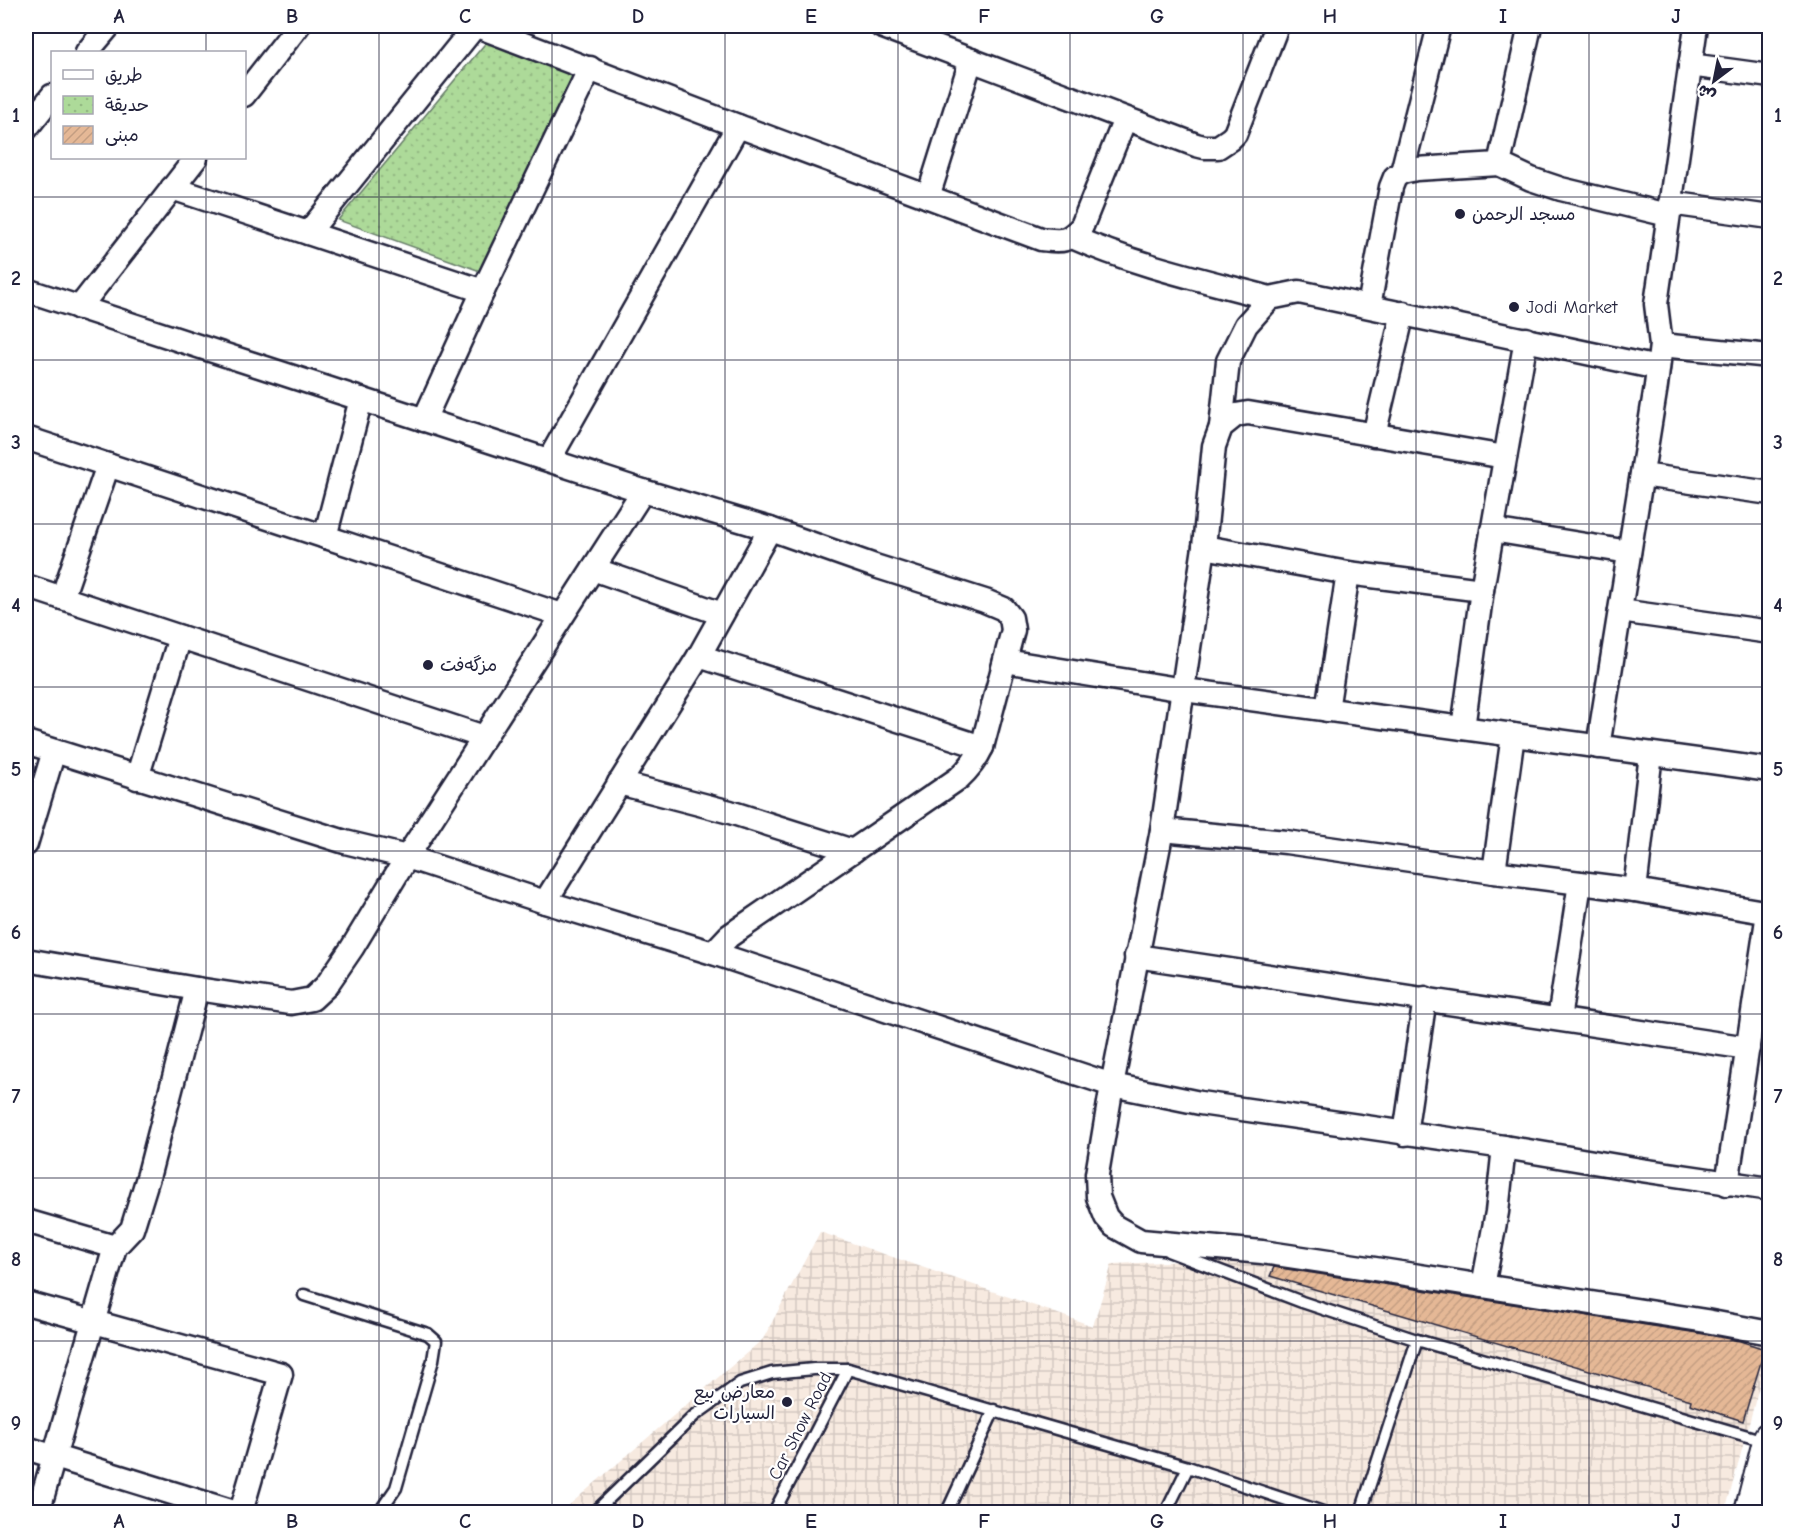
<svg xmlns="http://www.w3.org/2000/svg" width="1795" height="1538" viewBox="0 0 1795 1538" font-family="'Comic Neue','Playpen Sans Arabic',sans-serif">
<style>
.industrial{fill:url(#industrial-grid)}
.park{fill:url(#park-dots);stroke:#687e6a;stroke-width:1.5}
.building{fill:url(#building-hatch);stroke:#22223b;stroke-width:1.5}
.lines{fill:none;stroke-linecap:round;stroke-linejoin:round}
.service-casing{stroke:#22223b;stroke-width:15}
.minor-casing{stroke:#22223b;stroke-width:27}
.secondary-casing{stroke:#22223b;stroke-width:36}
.service{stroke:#fff;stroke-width:10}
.minor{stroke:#fff;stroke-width:22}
.secondary{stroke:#fff;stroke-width:32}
.grid{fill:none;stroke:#22223b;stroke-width:1.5;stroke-opacity:0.55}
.poi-dot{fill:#22223b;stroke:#fff;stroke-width:2}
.labels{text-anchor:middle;stroke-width:4.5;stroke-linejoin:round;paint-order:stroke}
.poi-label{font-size:18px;fill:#22223b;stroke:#fff;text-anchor:start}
.street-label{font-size:18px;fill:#22223b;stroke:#fff}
.neatline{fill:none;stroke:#22223b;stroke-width:2}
.grid-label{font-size:20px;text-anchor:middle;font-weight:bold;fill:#22223b}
</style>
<defs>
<pattern id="industrial-grid" width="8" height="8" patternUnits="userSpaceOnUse" patternTransform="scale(1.5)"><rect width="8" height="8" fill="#f7eae0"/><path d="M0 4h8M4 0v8" fill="none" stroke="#d3c8c1"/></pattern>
<pattern id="park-dots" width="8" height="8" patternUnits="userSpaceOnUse" patternTransform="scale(1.5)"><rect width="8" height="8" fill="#adda99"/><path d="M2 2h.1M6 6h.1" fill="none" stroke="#95bb85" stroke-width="1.8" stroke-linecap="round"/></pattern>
<pattern id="building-hatch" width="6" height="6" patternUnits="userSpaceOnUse" patternTransform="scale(1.5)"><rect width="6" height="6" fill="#e5b896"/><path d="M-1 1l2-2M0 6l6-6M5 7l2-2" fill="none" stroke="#c49e82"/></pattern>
</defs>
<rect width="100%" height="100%" fill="#fff"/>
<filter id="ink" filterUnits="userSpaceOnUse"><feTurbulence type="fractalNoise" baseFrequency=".0167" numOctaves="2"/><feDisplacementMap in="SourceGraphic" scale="12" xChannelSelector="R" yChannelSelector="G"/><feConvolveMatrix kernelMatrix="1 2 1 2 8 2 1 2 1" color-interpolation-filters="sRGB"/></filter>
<g filter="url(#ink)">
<path class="industrial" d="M 820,1232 L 1093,1326 L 1112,1264 L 1269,1258 L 1769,1340 L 1769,1350 L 1725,1512 L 561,1512 L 763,1339 Z"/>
<path class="park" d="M 489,39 L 575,75 L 483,272 L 338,220 Z"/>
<path class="building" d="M 1274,1267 L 1704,1334 L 1740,1341 L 1765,1349 L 1743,1421 L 1690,1404 L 1691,1400 L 1270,1276 Z"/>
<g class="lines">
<defs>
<g id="service">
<path d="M 1168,1251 L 1302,1302 L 1417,1340 L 1768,1442"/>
<path d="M 304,1295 L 428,1334 L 436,1341 L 433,1360 L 396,1488 L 380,1511 L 377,1512"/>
<path d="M 595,1512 L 694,1416 L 740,1383 L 772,1373 L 814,1369 L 848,1369 L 1188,1467 L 1323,1512"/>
<path d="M 774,1512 L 848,1369"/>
<path d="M 947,1512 L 994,1410"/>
<path d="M 1166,1512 L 1188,1467"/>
<path d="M 1361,1512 L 1417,1340"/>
</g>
<g id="minor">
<path d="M 477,26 L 738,126 L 1041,239 C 1062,241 1067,243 1082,226 L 1125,119"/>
<path d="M 881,26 L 1196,145 L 1204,147 L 1218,147 L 1230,139 L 1235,134 L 1277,26"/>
<path d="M 1530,26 L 1499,164 L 1531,179 L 1561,189 L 1668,215"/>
<path d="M 87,52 L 109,26"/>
<path d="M 1690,65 L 1770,76"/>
<path d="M 244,95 L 298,26"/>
<path d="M 26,129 L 52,96"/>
<path d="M 1402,172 L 1439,26"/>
<path d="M 172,188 L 483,291"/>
<path d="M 928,197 L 971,60"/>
<path d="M 1670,203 L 1770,217"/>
<path d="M 308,233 L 475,26"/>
<path d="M 1072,237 C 1135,265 1203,280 1270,298"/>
<path d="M 26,290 L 643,491 L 770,529 L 875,566 L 985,601 L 1004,609 L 1011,618 L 1013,630 L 982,747 C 976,760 970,768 959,778 L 729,936 L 713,953"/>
<path d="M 1369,306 L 1391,187 L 1395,177 L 1402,172 L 1416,169 L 1499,164"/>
<path d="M 79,308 L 196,158"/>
<path d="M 1661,345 L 1770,356"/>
<path d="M 424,420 L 483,291 L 590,68"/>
<path d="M 1221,427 L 1228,361 L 1246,325 L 1270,298 L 1299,292 L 1658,368"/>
<path d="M 1374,435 L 1403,313"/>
<path d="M 26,438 L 562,615"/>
<path d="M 1505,457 L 1248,413 L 1236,415 L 1221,427 L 1214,446 L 1204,547 L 1162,830 L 1112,1085 L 1097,1174 L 1098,1197 L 1106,1217 L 1114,1226 L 1141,1241 L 1262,1252 L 1375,1269 L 1706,1321 L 1770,1333"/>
<path d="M 549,460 L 738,126"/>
<path d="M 1642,475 L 1770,493"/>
<path d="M 1492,530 L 1629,552"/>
<path d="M 325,537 L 361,399"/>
<path d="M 1204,547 L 1348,573 L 1482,590"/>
<path d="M 593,569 L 722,614"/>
<path d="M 26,586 L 484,737"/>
<path d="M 62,598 L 108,465"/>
<path d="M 1620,611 L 1770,632"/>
<path d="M 699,656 L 982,747"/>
<path d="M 1005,661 L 1184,690 L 1770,770"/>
<path d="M 1327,710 L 1348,573"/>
<path d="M 1463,728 L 1482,590 L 1526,339"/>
<path d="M 26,742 L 345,842 L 407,857 L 545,902 L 713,953 L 1112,1085 L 1200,1103 L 1504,1147 L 1641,1170 L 1770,1189"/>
<path d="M 1598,747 L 1656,386 L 1661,345 L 1656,304 L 1696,26"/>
<path d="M 137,778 L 180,637"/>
<path d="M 619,783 L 730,812 L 853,851"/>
<path d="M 1162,830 L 1286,842 L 1494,872 L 1635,890 L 1770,913"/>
<path d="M 26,844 L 54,751"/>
<path d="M 1494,872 L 1513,735"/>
<path d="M 1635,890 L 1651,754"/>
<path d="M 545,902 L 699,656 L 770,529"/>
<path d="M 1136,956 L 1748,1048"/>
<path d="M 26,960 L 197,989 L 291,1003 L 312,999 L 326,986 L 352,948 L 407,857 L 643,491"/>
<path d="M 1559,1019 L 1580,883"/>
<path d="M 1405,1134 L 1425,998"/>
<path d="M 1727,1184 L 1768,913"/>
<path d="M 26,1221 L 115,1247"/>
<path d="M 1483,1286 L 1497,1212 L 1504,1147"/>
<path d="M 26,1303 L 281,1374 L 241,1512"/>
<path d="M 26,1448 L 234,1512"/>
<path d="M 38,1512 L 115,1247 L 132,1229 L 149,1174 L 197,989"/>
</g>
<path id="secondary" d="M 1751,1512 L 1770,1438"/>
</defs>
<use href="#service" class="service-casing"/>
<use href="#minor" class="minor-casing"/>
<use href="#secondary" class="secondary-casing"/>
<use href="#service" class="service"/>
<use href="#minor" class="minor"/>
<use href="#secondary" class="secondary"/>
</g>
</g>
<path class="grid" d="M 206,26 L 206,52M 379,26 L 379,1512M 552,26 L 552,1512M 725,26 L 725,1512M 898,26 L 898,1512M 1070,26 L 1070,1512M 1243,26 L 1243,1512M 1416,26 L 1416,1512M 1589,26 L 1589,1512M 206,158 L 206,1512M 26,197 L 1770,197M 26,360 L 1770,360M 26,524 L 1770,524M 26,687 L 1770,687M 26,851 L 1770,851M 26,1014 L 1770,1014M 26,1178 L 1770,1178M 26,1341 L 1770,1341"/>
<g class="poi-dot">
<circle cx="1460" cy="214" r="6"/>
<circle cx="1514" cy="307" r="6"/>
<circle cx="428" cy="665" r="6"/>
<circle cx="787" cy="1402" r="6"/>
</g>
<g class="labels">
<g class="poi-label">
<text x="1472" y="220">مسجد الرحمن</text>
<text x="1526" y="313">Jodi Market</text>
<text x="440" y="671">مزگەفت</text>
<text x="775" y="1398" text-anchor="end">معارض بيع<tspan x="775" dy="21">السيارات</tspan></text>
</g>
<g class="street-label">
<text transform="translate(800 1426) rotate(-63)" y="6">Car Show Road</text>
</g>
</g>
<rect width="1795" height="1538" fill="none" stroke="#fff" stroke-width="66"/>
<rect x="51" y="51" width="195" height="108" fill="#ffffff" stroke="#a7a7b1" stroke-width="1.5"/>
<rect x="63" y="70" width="30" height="9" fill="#ffffff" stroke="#a7a7b1" stroke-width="1.5"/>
<text x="105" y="81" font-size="18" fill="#22223b">طريق</text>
<rect x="63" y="96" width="30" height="18" fill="url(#park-dots)" stroke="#a7a7b1" stroke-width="1.5"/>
<text x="105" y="111" font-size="18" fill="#22223b">حديقة</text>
<rect x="63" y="126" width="30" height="18" fill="url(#building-hatch)" stroke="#a7a7b1" stroke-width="1.5"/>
<text x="105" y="141" font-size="18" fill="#22223b">مبنى</text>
<g transform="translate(1714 81) rotate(212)" stroke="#ffffff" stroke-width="4.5" paint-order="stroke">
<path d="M0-4.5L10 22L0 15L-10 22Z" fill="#22223b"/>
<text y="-9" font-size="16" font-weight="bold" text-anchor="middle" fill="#22223b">ش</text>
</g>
<rect x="33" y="33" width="1729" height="1472" class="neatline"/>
<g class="grid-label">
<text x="119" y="23">A</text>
<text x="292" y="23">B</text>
<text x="465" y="23">C</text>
<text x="638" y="23">D</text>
<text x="811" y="23">E</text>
<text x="984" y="23">F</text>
<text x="1157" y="23">G</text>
<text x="1330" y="23">H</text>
<text x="1503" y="23">I</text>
<text x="1676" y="23">J</text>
<text x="16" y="122">1</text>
<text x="1778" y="122">1</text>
<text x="16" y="285">2</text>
<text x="1778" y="285">2</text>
<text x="16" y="449">3</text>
<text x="1778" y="449">3</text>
<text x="16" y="612">4</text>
<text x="1778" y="612">4</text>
<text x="16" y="776">5</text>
<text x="1778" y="776">5</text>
<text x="16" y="939">6</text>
<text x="1778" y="939">6</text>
<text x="16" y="1103">7</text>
<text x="1778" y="1103">7</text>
<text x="16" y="1266">8</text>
<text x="1778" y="1266">8</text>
<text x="16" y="1430">9</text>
<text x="1778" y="1430">9</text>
<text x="119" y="1528">A</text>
<text x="292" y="1528">B</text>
<text x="465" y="1528">C</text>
<text x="638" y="1528">D</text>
<text x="811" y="1528">E</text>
<text x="984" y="1528">F</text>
<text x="1157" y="1528">G</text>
<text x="1330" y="1528">H</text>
<text x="1503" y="1528">I</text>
<text x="1676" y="1528">J</text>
</g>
</svg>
